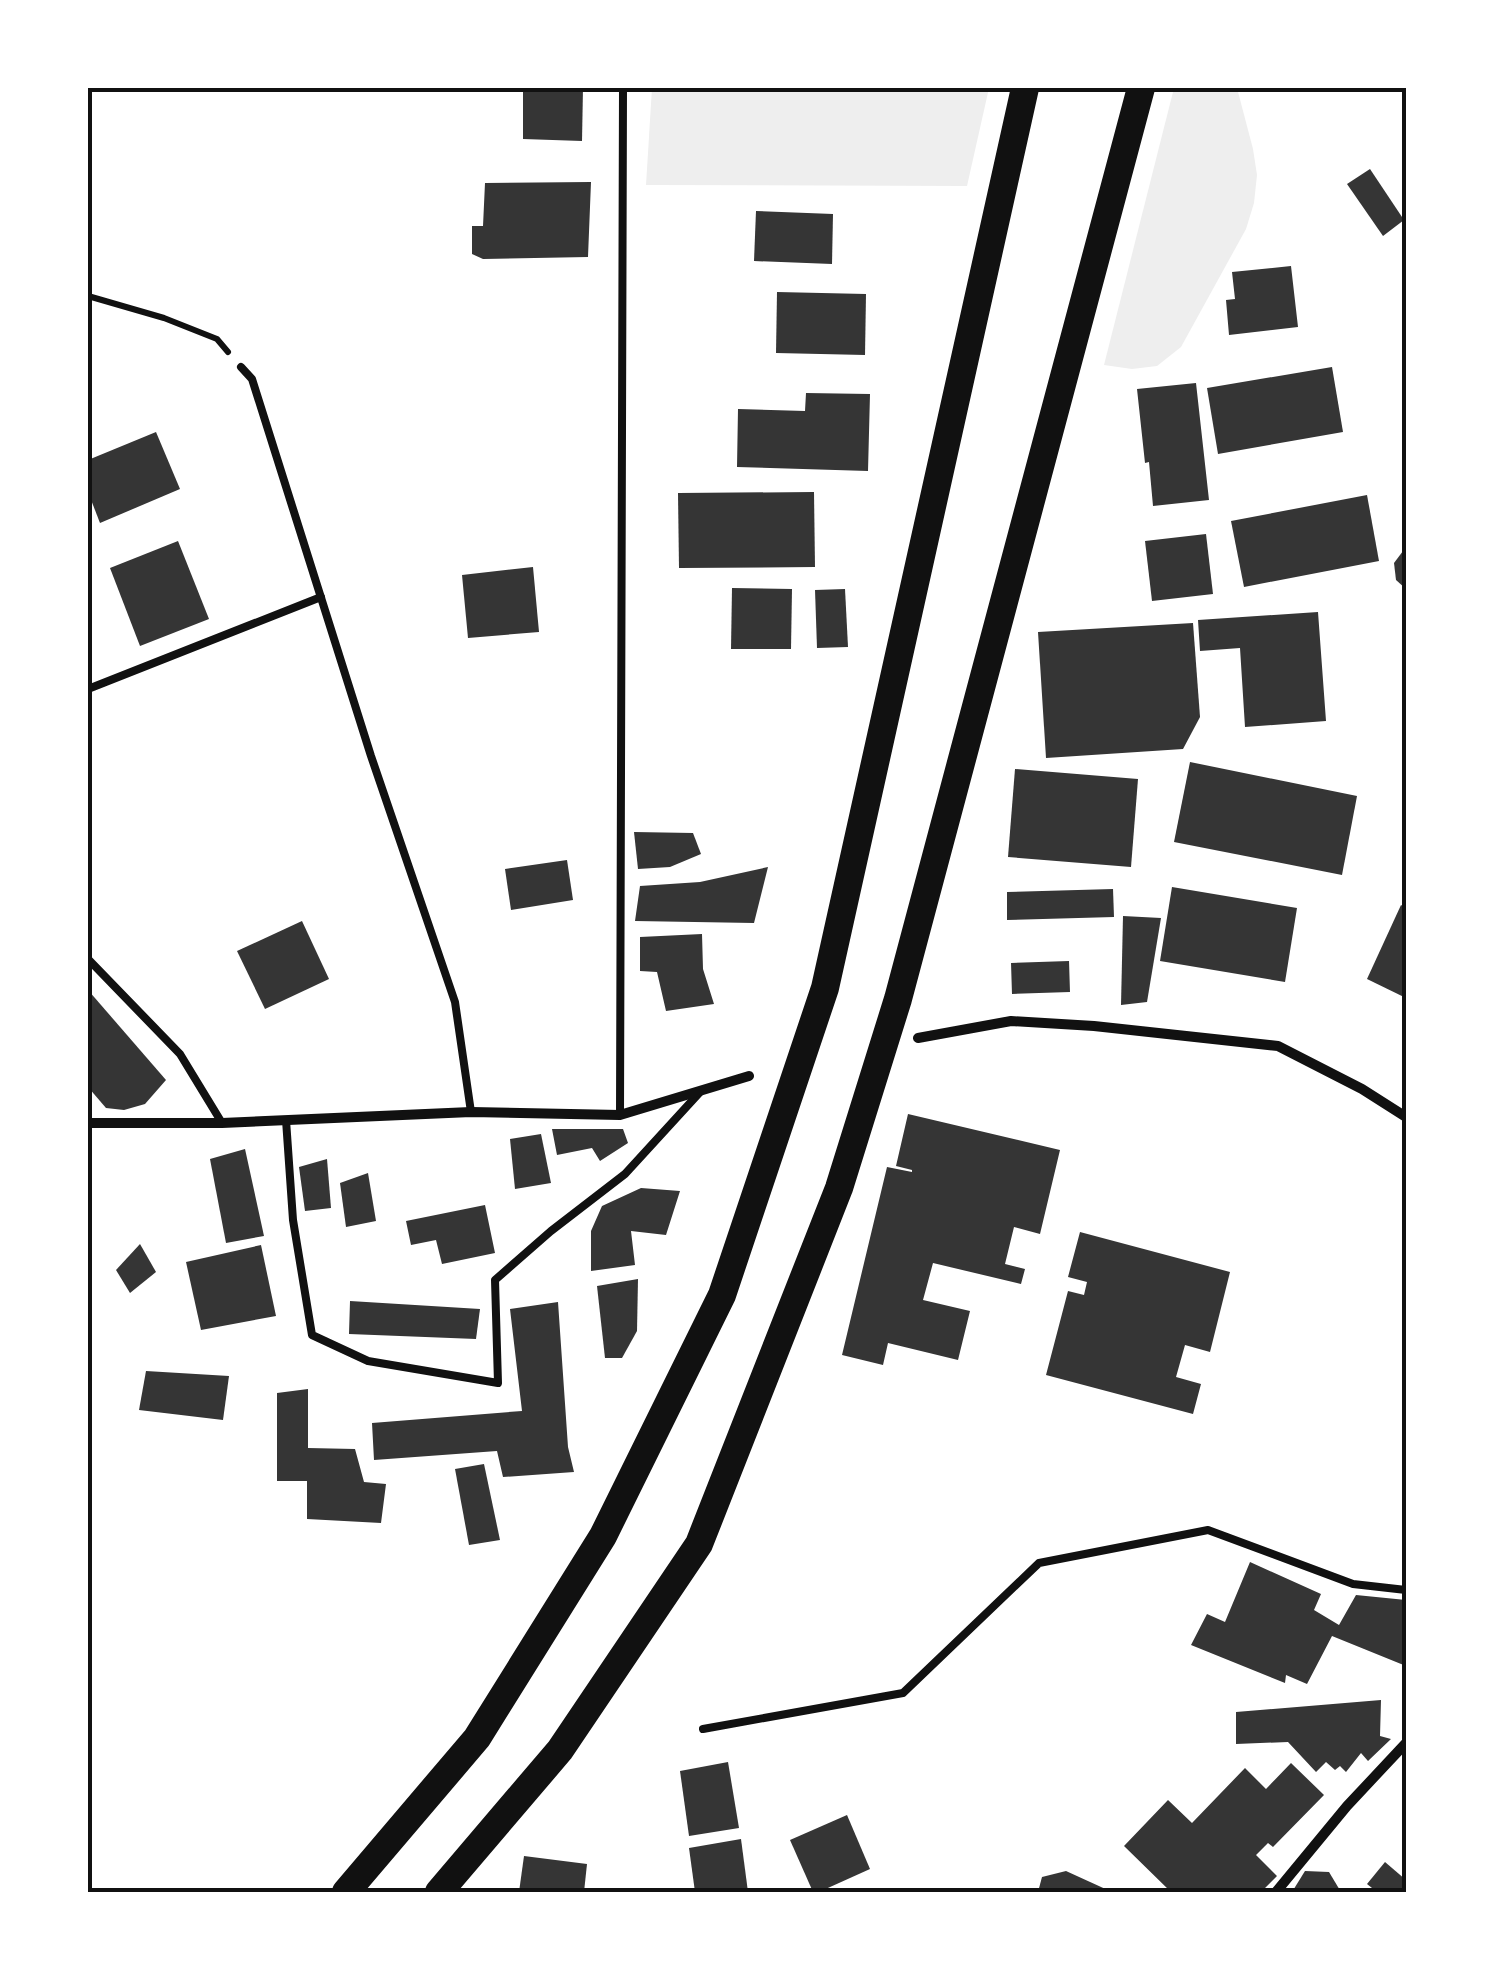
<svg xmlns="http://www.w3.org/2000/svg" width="1494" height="1980" viewBox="0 0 1494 1980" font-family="'DM Sans',sans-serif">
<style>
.green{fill:#eee}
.building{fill:#353535}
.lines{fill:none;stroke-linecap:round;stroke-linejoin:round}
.path{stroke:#111;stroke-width:6}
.service{stroke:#111;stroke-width:8}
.minor{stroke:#111;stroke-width:10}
.trunk{stroke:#111;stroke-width:28}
.neatline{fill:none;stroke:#111;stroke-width:4}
</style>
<rect width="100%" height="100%" fill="#fff"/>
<g class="green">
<path d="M 652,88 L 989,88 L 967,186 L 646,185 Z"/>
<path d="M 1174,88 L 1237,88 L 1253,149 L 1257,175 L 1254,203 L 1246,229 L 1181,347 L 1157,366 L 1132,369 L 1104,365 Z"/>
</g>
<g class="building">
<path d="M 523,88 L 583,88 L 582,141 L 523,139 Z"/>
<path d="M 1370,169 L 1404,220 L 1383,236 L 1347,184 Z"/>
<path d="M 591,182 L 588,257 L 483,259 L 472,254 L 472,226 L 483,226 L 485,183 Z"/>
<path d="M 756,211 L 833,214 L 832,264 L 754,261 Z"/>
<path d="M 1291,266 L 1298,327 L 1229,335 L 1226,300 L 1235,299 L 1232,272 Z"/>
<path d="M 777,292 L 866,294 L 865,355 L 776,353 Z"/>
<path d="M 1332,367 L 1343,432 L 1218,454 L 1207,388 Z"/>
<path d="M 1196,383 L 1209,500 L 1153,506 L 1149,462 L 1145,463 L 1137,389 Z"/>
<path d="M 806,393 L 870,394 L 868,471 L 737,467 L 738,409 L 805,411 Z"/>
<path d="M 156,432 L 180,489 L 100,523 L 88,492 L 88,460 Z"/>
<path d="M 814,492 L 815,567 L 679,568 L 678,493 Z"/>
<path d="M 1367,495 L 1379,561 L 1244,587 L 1231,521 Z"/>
<path d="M 1206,534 L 1213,594 L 1152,601 L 1145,541 Z"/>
<path d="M 178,541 L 209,619 L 140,646 L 110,568 Z"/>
<path d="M 1406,547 L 1406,589 L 1396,580 L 1394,563 Z"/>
<path d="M 533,567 L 539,632 L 468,638 L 462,575 Z"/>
<path d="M 732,588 L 792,589 L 791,649 L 731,649 Z"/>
<path d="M 845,589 L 848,647 L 817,648 L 815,590 Z"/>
<path d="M 1318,612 L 1326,721 L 1245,727 L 1240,648 L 1200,651 L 1198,620 Z"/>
<path d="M 1193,623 L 1200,717 L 1183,749 L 1046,758 L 1038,632 Z"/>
<path d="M 1190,762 L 1357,796 L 1342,875 L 1174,842 Z"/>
<path d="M 1015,769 L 1138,779 L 1131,867 L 1008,857 Z"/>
<path d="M 634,832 L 693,833 L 701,854 L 670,867 L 638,869 Z"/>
<path d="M 567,860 L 573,900 L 511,910 L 505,869 Z"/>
<path d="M 768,867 L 754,923 L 635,921 L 640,886 L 700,882 Z"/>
<path d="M 1172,887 L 1297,908 L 1285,982 L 1160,961 Z"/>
<path d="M 1113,889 L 1114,917 L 1007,920 L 1007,892 Z"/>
<path d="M 1401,905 L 1406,908 L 1406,998 L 1367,979 Z"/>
<path d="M 1123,916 L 1161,918 L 1147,1002 L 1121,1005 Z"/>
<path d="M 302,921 L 329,979 L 265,1009 L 237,951 Z"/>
<path d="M 702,934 L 703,969 L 714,1004 L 666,1011 L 657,972 L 640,971 L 640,937 Z"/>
<path d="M 1069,961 L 1070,992 L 1012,994 L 1011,963 Z"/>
<path d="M 88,990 L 166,1080 L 145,1104 L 124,1110 L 106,1108 L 88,1087 Z"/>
<path d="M 908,1114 L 1060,1150 L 1040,1234 L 1014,1227 L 1005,1264 L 1025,1269 L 1021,1284 L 933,1263 L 923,1300 L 970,1311 L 958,1360 L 888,1343 L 883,1365 L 842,1355 L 887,1167 L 912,1172 L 912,1170 L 896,1166 Z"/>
<path d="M 552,1129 L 623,1129 L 628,1143 L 600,1161 L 592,1148 L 557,1155 Z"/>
<path d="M 541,1134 L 551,1183 L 515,1189 L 510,1139 Z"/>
<path d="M 245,1149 L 264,1236 L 226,1243 L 210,1159 Z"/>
<path d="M 327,1159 L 331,1208 L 305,1211 L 299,1167 Z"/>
<path d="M 368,1173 L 376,1221 L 346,1227 L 340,1183 Z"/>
<path d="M 641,1188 L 680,1191 L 666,1235 L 631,1231 L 635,1265 L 591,1271 L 591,1231 L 602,1206 Z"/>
<path d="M 485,1205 L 495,1253 L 442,1264 L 436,1240 L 411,1245 L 406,1221 Z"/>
<path d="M 1080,1232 L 1230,1272 L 1210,1352 L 1185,1345 L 1176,1377 L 1201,1384 L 1193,1414 L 1046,1375 L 1068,1291 L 1084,1295 L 1087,1282 L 1068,1277 Z"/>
<path d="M 140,1244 L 156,1272 L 130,1293 L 116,1270 Z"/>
<path d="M 261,1245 L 276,1316 L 201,1330 L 186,1262 Z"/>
<path d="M 638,1279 L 637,1331 L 622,1358 L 605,1358 L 597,1286 Z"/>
<path d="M 350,1301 L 480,1309 L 476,1339 L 349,1334 Z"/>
<path d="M 558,1302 L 568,1447 L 574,1472 L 503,1477 L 497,1451 L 374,1460 L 372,1423 L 522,1411 L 510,1309 Z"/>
<path d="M 146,1371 L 229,1376 L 223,1420 L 139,1410 Z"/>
<path d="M 308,1389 L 308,1448 L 355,1449 L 364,1482 L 386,1484 L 381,1523 L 307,1519 L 307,1481 L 277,1481 L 277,1393 Z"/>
<path d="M 484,1464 L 500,1540 L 469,1545 L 455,1469 Z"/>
<path d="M 1250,1562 L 1321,1594 L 1314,1610 L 1339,1625 L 1356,1595 L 1406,1600 L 1406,1666 L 1332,1636 L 1307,1684 L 1286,1675 L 1285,1683 L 1191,1645 L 1207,1614 L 1225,1622 Z"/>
<path d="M 1381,1700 L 1380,1736 L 1391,1739 L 1368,1761 L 1361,1753 L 1346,1772 L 1340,1766 L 1335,1770 L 1326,1762 L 1316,1772 L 1288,1742 L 1236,1744 L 1236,1712 Z"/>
<path d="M 728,1762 L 739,1828 L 689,1836 L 680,1771 Z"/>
<path d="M 1291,1763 L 1324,1795 L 1273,1847 L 1268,1843 L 1256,1855 L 1277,1876 L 1261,1892 L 1171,1892 L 1124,1846 L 1168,1800 L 1192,1823 L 1245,1768 L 1266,1789 Z"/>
<path d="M 847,1815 L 870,1869 L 819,1892 L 813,1892 L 790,1840 Z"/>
<path d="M 741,1839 L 748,1892 L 695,1892 L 689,1848 Z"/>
<path d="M 524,1856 L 587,1864 L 584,1892 L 519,1892 Z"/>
<path d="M 1385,1862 L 1406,1880 L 1406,1892 L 1377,1892 L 1367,1884 Z"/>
<path d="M 1066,1871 L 1112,1892 L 1038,1892 L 1042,1877 Z"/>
<path d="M 1305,1871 L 1329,1872 L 1341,1892 L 1292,1892 Z"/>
</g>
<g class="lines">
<path class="path" d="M 88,296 L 164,318 L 217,339 L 228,352"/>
<g class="service">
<path d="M 241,367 L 252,379 L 371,756 L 455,1002 L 471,1112"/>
<path d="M 88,689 L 321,597"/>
<path d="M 88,959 L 180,1054 L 222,1123"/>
<path d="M 620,1115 L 623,88"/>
<path d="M 286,1120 L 293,1220 L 312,1335 L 368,1361 L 498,1383 L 495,1280 L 551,1231 L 625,1174 L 701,1091"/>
<path d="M 703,1729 L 903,1693 L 1039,1563 L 1208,1530 L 1353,1584 L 1406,1590"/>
</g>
<g class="minor">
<path d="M 918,1038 L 1011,1021 L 1094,1026 L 1278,1046 L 1362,1089 L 1406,1117"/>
<path d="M 88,1123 L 222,1123 L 471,1112 L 620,1115 L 749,1076"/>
<path d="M 1276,1892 L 1347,1806 L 1406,1743"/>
</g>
<g class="trunk">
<path d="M 346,1892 L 477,1738 L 603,1536 L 722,1295 L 825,988 L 1025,88"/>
<path d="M 439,1892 L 560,1750 L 699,1544 L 839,1188 L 898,999 L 1141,88"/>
</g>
</g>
<rect width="1494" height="1980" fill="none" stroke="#ffffff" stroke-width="180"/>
<rect x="90" y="90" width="1314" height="1800" class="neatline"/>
</svg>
